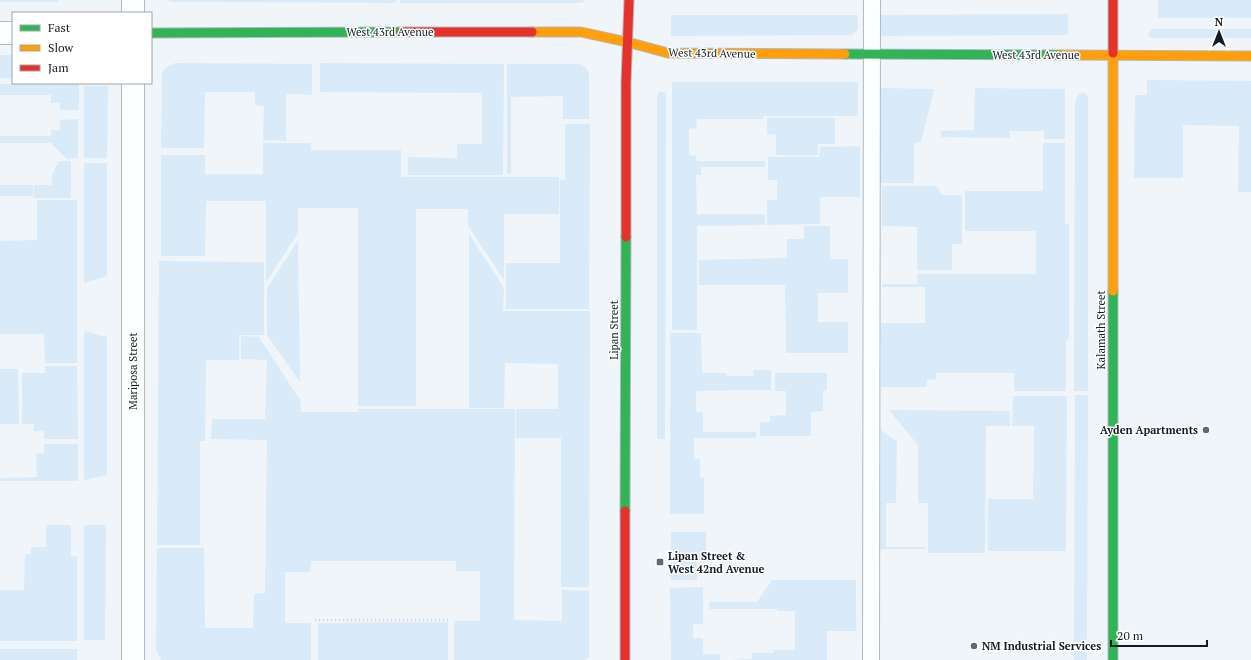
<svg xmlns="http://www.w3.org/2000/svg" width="1251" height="660" viewBox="0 0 1251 660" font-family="'PT Serif',serif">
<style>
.green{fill:#d9eaf8}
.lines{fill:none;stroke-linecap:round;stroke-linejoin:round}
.lane-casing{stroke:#b2b9bf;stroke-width:18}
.street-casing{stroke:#b2b9bf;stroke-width:24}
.fast-casing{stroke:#b2b9bf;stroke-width:11}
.slow-casing{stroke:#b2b9bf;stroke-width:11}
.jam-casing{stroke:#b2b9bf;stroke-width:11}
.path{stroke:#d0d1d4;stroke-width:2.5;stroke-dasharray:1 3;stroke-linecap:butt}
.lane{stroke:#fdfefe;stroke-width:16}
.street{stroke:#fdfefe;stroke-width:22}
.fast{stroke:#30b455;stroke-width:9}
.slow{stroke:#ff9f0a;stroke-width:9}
.jam{stroke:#e5322d;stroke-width:9}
.poi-dot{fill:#60676e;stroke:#fff;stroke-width:1.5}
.labels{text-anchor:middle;stroke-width:3;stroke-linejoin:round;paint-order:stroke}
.street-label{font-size:11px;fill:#121a22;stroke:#fff}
.poi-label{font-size:11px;font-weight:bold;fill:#121a22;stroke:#fff;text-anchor:start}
</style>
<rect width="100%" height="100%" fill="#f0f5fa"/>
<g class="green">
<path d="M 0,0 L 59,0 L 58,2 L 0,2 Z"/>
<path d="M 166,0 L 396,0 L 396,3 L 174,2 Z"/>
<path d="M 400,0 L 586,0 L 581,3 L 400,3 Z"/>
<rect x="1158" y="0" width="93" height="18"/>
<path d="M 1068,14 L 1068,35 L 879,36 L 879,15 Z"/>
<path d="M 671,15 L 858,15 L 858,30 L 851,35 L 671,36 Z"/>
<path d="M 1151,29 L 1251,29 L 1251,38 L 1153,38 L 1148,36 Z"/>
<rect x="0" y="55" width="13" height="23"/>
<path d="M 175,63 L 312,64 L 312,95 L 286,94 L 286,141 L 263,140 L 264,106 L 255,105 L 255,92 L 205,92 L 204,148 L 161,148 L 162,72 L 167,67 Z"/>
<path d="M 320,63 L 504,64 L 503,175 L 408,175 L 408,157 L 457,158 L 457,144 L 482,144 L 482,93 L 320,92 Z"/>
<path d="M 507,64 L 580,64 L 585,67 L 589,73 L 589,119 L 563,119 L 563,96 L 511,97 L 511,174 L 507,174 Z"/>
<path d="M 1147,80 L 1251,81 L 1251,192 L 1238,192 L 1239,126 L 1183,125 L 1183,178 L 1134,178 L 1135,95 L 1147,95 Z"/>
<path d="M 672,82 L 858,82 L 858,116 L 764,116 L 763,119 L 697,119 L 696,128 L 689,129 L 689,155 L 696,156 L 697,161 L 765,161 L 765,167 L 701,167 L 701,175 L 696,175 L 697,214 L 765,214 L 765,225 L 697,226 L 697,330 L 672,330 Z"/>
<path d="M 0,84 L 79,84 L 79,110 L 60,110 L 60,103 L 51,103 L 51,95 L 0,95 Z"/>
<path d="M 84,86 L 108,86 L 107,158 L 84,158 Z"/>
<path d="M 881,88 L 934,89 L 921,142 L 914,143 L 914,183 L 880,183 Z"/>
<path d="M 975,88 L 1065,89 L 1065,139 L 1044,139 L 1044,131 L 1010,131 L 1010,138 L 941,137 L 941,131 L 974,130 Z"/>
<path d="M 660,91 L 666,93 L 665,439 L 657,439 L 657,96 Z"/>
<path d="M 1079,93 L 1085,93 L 1088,96 L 1088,391 L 1074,391 L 1075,103 Z"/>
<path d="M 767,118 L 835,118 L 835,144 L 818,144 L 818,155 L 776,155 L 776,135 L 767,134 Z"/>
<path d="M 78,119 L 78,158 L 67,159 L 51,143 L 0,143 L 0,136 L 51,136 L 51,130 L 60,130 L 60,120 Z"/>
<path d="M 565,124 L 590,124 L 589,309 L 506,309 L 506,263 L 560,263 L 560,180 L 565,180 Z"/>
<path d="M 263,143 L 311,143 L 311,150 L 401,150 L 401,177 L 559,177 L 559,214 L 504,214 L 504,280 L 468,226 L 468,209 L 416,209 L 416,406 L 358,406 L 358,208 L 298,208 L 298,233 L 266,282 L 266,201 L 206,201 L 205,256 L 161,256 L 161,155 L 205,155 L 205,174 L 263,174 Z"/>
<path d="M 1043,143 L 1065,143 L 1065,224 L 1069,224 L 1069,339 L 1066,340 L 1066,391 L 1014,391 L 1014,373 L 936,373 L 936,379 L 927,380 L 927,387 L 881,387 L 881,323 L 925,323 L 925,287 L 882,287 L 882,284 L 917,284 L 917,274 L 1036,274 L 1036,231 L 965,231 L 965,191 L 1043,191 Z"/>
<path d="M 860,146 L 860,197 L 820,197 L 820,224 L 767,225 L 767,200 L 777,200 L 777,180 L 768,180 L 768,157 L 819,157 L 820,147 Z"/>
<path d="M 59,161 L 71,161 L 71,198 L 34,198 L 34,185 L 52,185 L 52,174 Z"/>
<path d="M 84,163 L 107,163 L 107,276 L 84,283 Z"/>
<rect x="0" y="185" width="33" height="11"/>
<path d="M 882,186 L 936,186 L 942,195 L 962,195 L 962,244 L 952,244 L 952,270 L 917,270 L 917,227 L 882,226 Z"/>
<path d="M 37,200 L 77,200 L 77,363 L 45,363 L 44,334 L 0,334 L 0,241 L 37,240 Z"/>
<path d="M 804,226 L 830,226 L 830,259 L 848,259 L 848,293 L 818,293 L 818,322 L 848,322 L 848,353 L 786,353 L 785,285 L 699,285 L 699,260 L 787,258 L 787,239 L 804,239 Z"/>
<path d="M 469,234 L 504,288 L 503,311 L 590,311 L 589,587 L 561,587 L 561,438 L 516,438 L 516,409 L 558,409 L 558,364 L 505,363 L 504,408 L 469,408 Z"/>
<path d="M 298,240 L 300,382 L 267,335 L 267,289 Z"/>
<path d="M 159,261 L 264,262 L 264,335 L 239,335 L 239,360 L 206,360 L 205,441 L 200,441 L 200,545 L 157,545 Z"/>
<path d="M 84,331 L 107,337 L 107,475 L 84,480 Z"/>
<path d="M 670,333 L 701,333 L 702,373 L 727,373 L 727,376 L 753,376 L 753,370 L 771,370 L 771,390 L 696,391 L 696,412 L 703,412 L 703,432 L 756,432 L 756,438 L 694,438 L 694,459 L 700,459 L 700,478 L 704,478 L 704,514 L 670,514 Z"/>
<path d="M 241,336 L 259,337 L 300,400 L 301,412 L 358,412 L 358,409 L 515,409 L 514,620 L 562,621 L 562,590 L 589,591 L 589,657 L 584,660 L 454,660 L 454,621 L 480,621 L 480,571 L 456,571 L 456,561 L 311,561 L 310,572 L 285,572 L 285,623 L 311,623 L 311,660 L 162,660 L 159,656 L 156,650 L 157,548 L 204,548 L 205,628 L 253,628 L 254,594 L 265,593 L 267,440 L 211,439 L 212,419 L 265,419 L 267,360 L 241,359 Z"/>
<path d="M 45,366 L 77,366 L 78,439 L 44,439 L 44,431 L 34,431 L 34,424 L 22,424 L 22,373 L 45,373 Z"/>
<path d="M 0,369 L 18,369 L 19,424 L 0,424 Z"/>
<path d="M 775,373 L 827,373 L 827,391 L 823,391 L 823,411 L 811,412 L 811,436 L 760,436 L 760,422 L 770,422 L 770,416 L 786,415 L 786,391 L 775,391 Z"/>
<path d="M 1075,395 L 1088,395 L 1087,660 L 1074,660 Z"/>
<path d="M 1013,396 L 1067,396 L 1066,551 L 988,551 L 988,499 L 1033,499 L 1034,426 L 1012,426 Z"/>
<path d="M 889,410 L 1010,411 L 1010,426 L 986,426 L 985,553 L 928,553 L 928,503 L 918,503 L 918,445 Z"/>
<path d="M 881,430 L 897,442 L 896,503 L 886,503 L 886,547 L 925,547 L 925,549 L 880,549 Z"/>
<path d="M 44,444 L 78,444 L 78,481 L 0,481 L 0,478 L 37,477 L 36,454 L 44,453 Z"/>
<path d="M 46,525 L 71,525 L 71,556 L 77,556 L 77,641 L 0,641 L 0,590 L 24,590 L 25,554 L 31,554 L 31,547 L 46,547 Z"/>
<path d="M 84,525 L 106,525 L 105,640 L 84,640 Z"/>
<path d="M 671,532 L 706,532 L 706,555 L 703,555 L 703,560 L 697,560 L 697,580 L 671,580 Z"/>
<path d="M 772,580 L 856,580 L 856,631 L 827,631 L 827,660 L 728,660 L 752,659 L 752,653 L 773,653 L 774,650 L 795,650 L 795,611 L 777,611 L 777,609 L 709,609 L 709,602 L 757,602 Z"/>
<path d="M 703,587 L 703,624 L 693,624 L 693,638 L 703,638 L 703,654 L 720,654 L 720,660 L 671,660 L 670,588 Z"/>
<path d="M 448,622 L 448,660 L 318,660 L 318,623 Z"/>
<rect x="0" y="649" width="77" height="11"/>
</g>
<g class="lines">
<defs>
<path id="lane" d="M 871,660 L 872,0"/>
<g id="street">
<path d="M 133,0 L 133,13"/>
<path d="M 0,33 L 13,33"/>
<path d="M 133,660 L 133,83"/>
</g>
<g id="fast">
<path d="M 151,33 L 402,32"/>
<path d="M 845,54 L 1060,55"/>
<path d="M 1113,291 L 1113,660"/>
<path d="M 625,511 L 626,237"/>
</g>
<g id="slow">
<path d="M 532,32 L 581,32 L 627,42 L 668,53 L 845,54"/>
<path d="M 1113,53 L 1113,291"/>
<path d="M 1060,55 L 1251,56"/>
</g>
<g id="jam">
<path d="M 1113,0 L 1113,53"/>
<path d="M 402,32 L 532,32"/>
<path d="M 626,237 L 626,83 L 629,0"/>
<path d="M 625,660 L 625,511"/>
</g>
</defs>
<use href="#lane" class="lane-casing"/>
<use href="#street" class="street-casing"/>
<use href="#fast" class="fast-casing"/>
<use href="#slow" class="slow-casing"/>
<use href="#jam" class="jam-casing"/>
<path class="path" d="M 315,620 L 451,620"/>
<use href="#lane" class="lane"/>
<use href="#street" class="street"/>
<use href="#fast" class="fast"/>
<use href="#slow" class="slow"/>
<use href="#jam" class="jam"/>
</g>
<g class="poi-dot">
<circle cx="1206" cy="430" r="4"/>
<rect x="656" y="558" width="8" height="8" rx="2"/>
<circle cx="974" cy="646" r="4"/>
</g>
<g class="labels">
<g class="street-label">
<text x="390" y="36">West 43rd Avenue</text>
<text transform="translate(712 53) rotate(1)" y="4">West 43rd Avenue</text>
<text x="1036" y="59">West 43rd Avenue</text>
<text transform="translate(614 330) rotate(-90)" y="4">Lipan Street</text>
<text transform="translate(1101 330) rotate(-90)" y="4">Kalamath Street</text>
<text transform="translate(133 371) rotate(-90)" y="4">Mariposa Street</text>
</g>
<g class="poi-label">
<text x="1198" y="434" text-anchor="end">Ayden Apartments</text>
<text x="668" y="560">Lipan Street &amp;<tspan x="668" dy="13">West 42nd Avenue</tspan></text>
<text x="982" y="650">NM Industrial Services</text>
</g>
</g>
<rect x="12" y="12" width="140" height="72" fill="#ffffff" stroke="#a0a3a7"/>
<rect x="20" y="25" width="20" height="6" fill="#30b455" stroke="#a0a3a7"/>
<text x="48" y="32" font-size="12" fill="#121a22">Fast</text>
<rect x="20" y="45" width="20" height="6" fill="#ff9f0a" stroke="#a0a3a7"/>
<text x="48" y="52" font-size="12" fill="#121a22">Slow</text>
<rect x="20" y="65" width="20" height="6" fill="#e5322d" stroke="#a0a3a7"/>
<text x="48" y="72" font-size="12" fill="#121a22">Jam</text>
<g transform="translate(1219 32)" stroke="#ffffff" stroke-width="3" paint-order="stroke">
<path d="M0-3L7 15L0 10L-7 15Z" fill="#121a22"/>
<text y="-6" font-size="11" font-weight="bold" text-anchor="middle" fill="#121a22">N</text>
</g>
<path d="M1111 640v6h96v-6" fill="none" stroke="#121a22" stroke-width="2"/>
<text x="1117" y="640" font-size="12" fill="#121a22" stroke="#ffffff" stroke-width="3" paint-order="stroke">20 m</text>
</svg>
